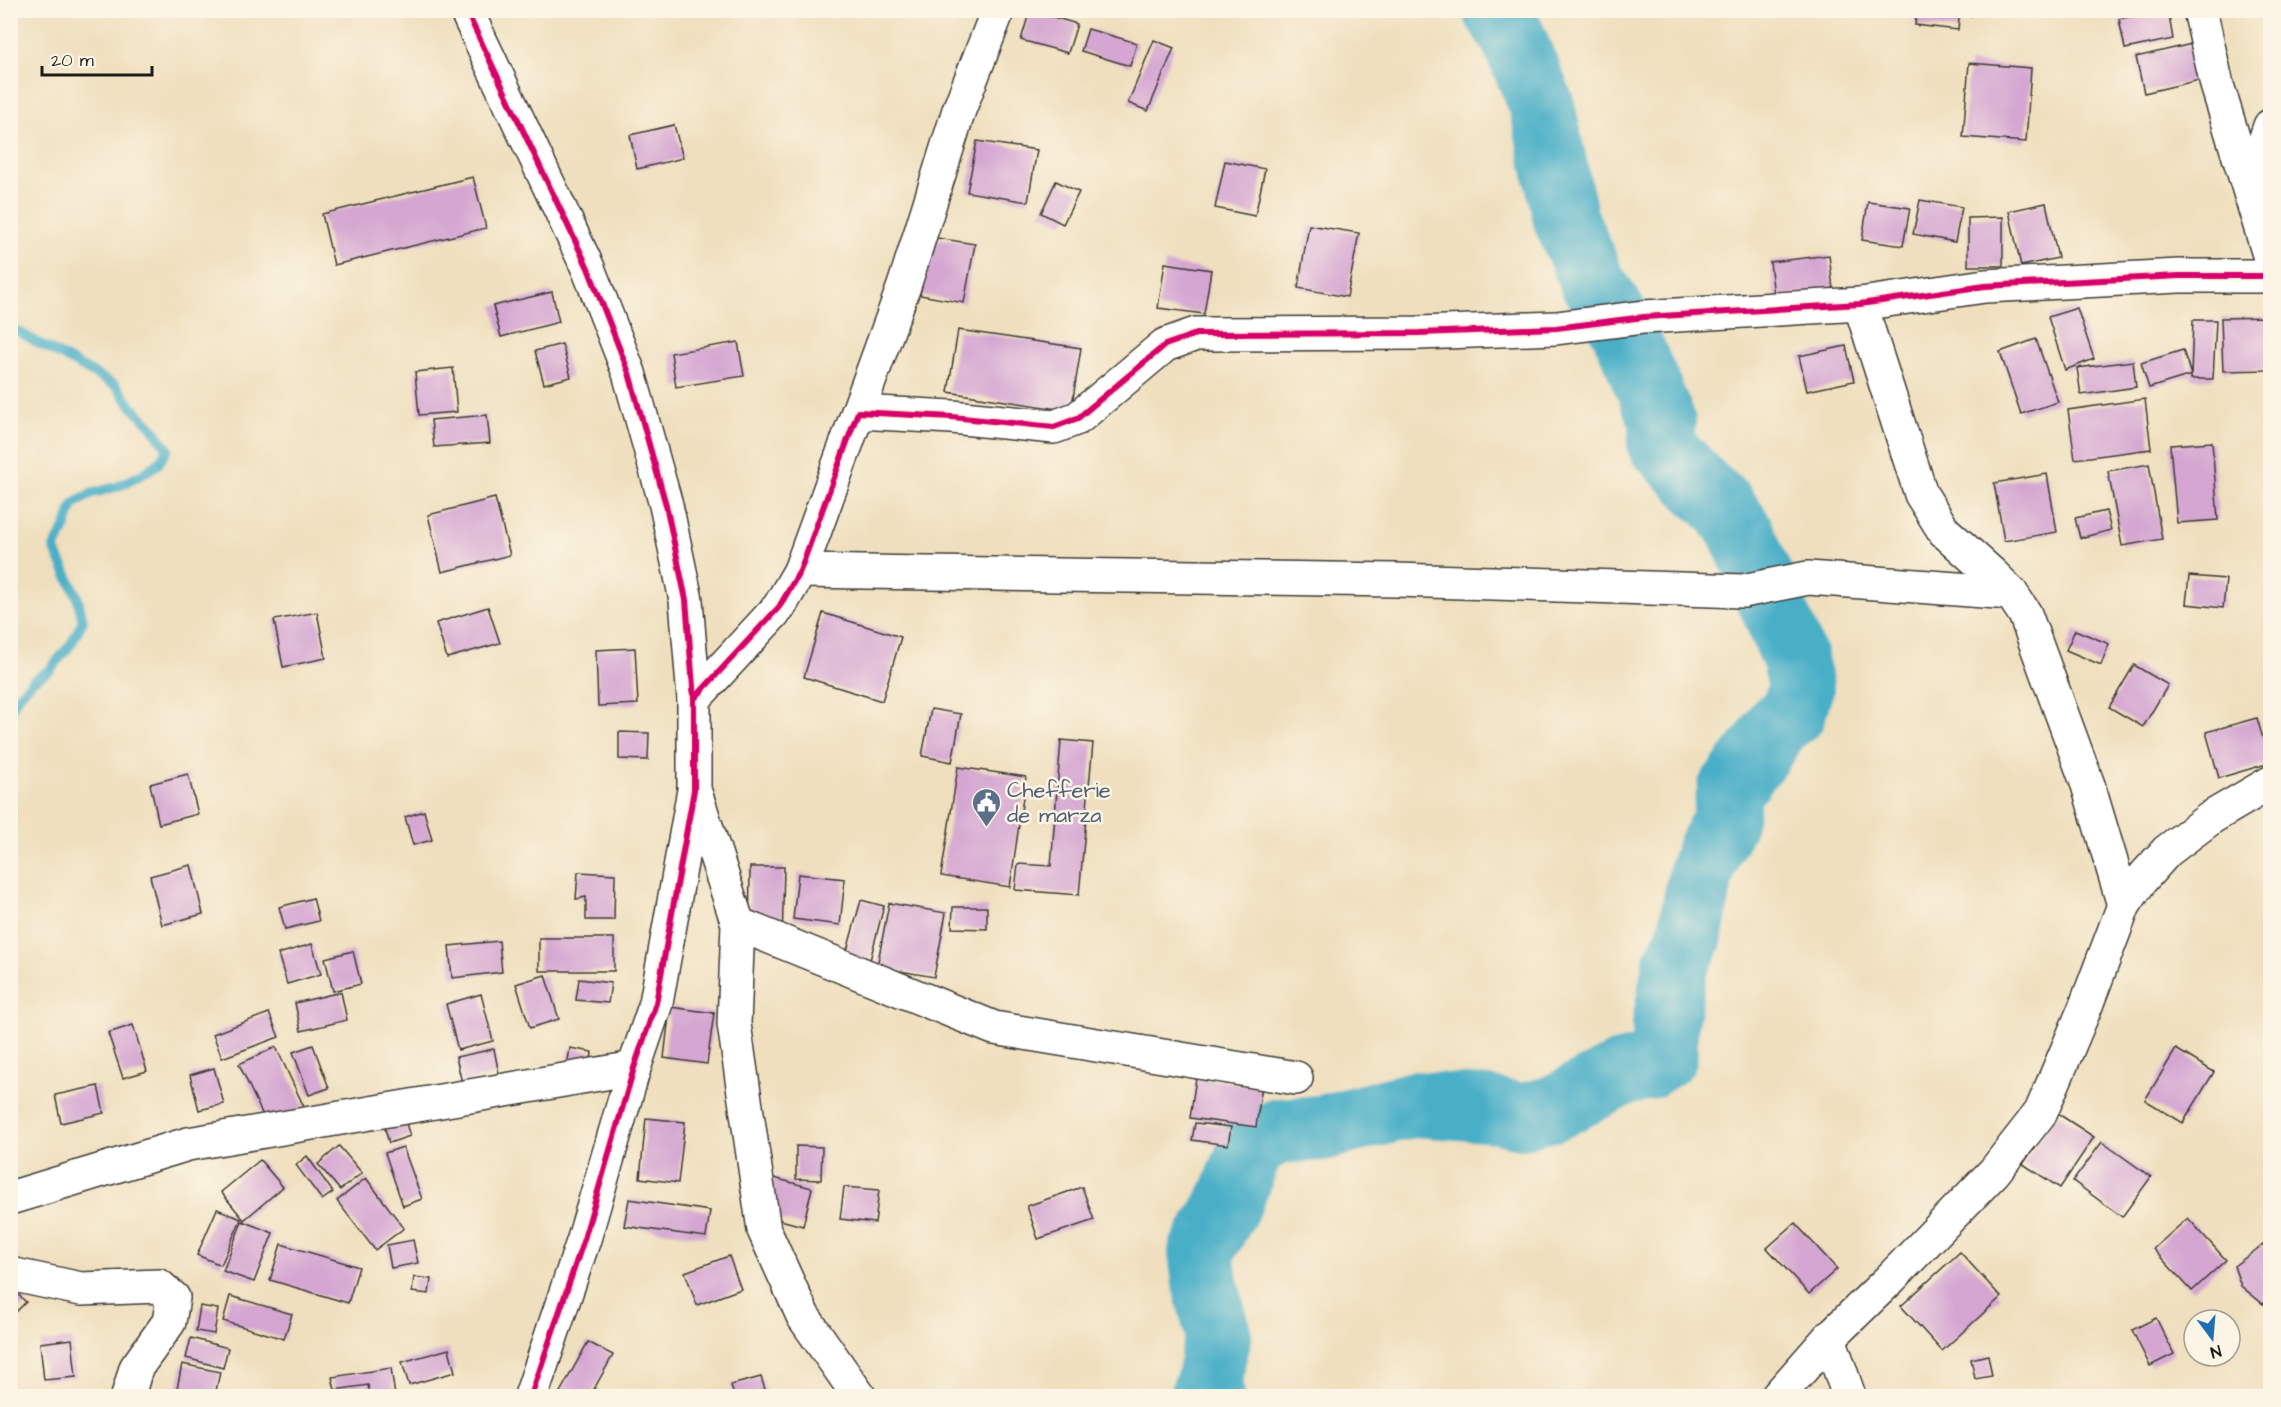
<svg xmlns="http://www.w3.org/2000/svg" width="2281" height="1407" font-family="'Architects Daughter',sans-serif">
	<rect width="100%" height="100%" fill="#fcf5e5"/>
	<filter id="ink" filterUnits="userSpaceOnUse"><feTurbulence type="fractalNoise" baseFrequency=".0167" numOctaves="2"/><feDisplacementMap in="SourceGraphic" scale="12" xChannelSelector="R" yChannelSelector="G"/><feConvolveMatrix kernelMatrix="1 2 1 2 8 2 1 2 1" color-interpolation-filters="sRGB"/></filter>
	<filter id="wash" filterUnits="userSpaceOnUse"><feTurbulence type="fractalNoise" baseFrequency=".008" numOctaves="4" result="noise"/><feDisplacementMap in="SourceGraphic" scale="24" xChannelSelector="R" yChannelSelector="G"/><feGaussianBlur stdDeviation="1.35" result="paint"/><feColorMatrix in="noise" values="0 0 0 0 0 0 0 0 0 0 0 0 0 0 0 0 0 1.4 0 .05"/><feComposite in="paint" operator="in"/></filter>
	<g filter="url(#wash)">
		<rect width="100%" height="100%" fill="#efdfbe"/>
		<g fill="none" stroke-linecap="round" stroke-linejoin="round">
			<g stroke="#48afc7" stroke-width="10">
				<polyline points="10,327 116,386 132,407 152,427 168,449 158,464 141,475 119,486 90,494 73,505 66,526 54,548 77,596 83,621 71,644 50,670 32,681 17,698 10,712"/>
				<polyline points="10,794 10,831"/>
			</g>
			<polyline stroke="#48afc7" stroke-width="66" points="1212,1396 1204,1392 1211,1376 1213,1357 1219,1337 1205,1283 1201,1252 1232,1197 1252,1145 1279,1131 1322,1128 1415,1104 1487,1109 1522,1116 1552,1109 1621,1074 1645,1068 1665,1055 1665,1024 1675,966 1689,939 1701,873 1710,848 1724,822 1730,790 1767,742 1778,724 1793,713 1801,687 1795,659 1741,532 1724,507 1704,490 1660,444 1663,422 1623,328 1592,281 1566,220 1542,106 1512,35 1496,10"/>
		</g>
		<g id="blocks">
			<g fill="#d4a6d1">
				<polygon points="1030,10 1077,24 1068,53 1021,40"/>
				<polygon points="1917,10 1960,10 1958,30 1915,25"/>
				<polygon points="1970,10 1989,10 1989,11 1971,16"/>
				<polygon points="2022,10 2039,10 2039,11 2023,16"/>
				<polygon points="2161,10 2168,10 2173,39 2125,49 2119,19"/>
				<polygon points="2263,10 2270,10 2270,31 2269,32"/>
				<polygon points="1088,29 1137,43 1130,66 1081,51"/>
				<polygon points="1154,40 1174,48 1148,111 1128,103"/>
				<polygon points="2196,43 2204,79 2144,93 2136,57"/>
				<polygon points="1969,63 2031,68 2026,142 1963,137"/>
				<polygon points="674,125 683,158 637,169 630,135"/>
				<polygon points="977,141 1037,150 1028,202 967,192"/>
				<polygon points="1225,161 1265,169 1255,216 1215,208"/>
				<polygon points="473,177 486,228 334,265 322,214"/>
				<polygon points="1056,181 1079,192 1063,224 1041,213"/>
				<polygon points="1920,200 1962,207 1955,242 1913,234"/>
				<polygon points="1868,202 1910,208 1903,246 1862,240"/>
				<polygon points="2046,203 2058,258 2021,266 2009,211"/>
				<polygon points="2003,217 2003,266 1968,266 1968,218"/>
				<polygon points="1309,225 1359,233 1347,297 1298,288"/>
				<polygon points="931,237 975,244 964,303 920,295"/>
				<polygon points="1829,255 1833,289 1774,296 1770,262"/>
				<polygon points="1165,263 1211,270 1204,314 1158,308"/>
				<polygon points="552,292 559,322 501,337 493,306"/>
				<polygon points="2077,308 2094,359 2065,370 2048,317"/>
				<polygon points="2270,317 2270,370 2223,371 2221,318"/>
				<polygon points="2193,320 2216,320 2213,379 2191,379 2191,375 2149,388 2141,363 2183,350 2191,375"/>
				<polygon points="958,330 1081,348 1071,411 948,392"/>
				<polygon points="2036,339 2058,402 2021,414 2000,352"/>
				<polygon points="738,342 744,376 676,387 671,353"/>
				<polygon points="562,344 571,377 544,384 535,351"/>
				<polygon points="1846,346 1854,381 1807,391 1799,356"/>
				<polygon points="2133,361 2136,387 2081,395 2077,368"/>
				<polygon points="453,368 457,412 419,415 415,372"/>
				<polygon points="2145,399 2151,449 2075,459 2068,410"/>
				<polygon points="487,415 490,443 434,447 431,420"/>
				<polygon points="2212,442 2218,520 2177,523 2170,445"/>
				<polygon points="2149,464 2162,539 2122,546 2108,471"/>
				<polygon points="2047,474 2057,532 2004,541 1994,483"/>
				<polygon points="495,498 510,555 442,572 428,515"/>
				<polygon points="2106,511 2111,530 2080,538 2075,518"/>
				<polygon points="2189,576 2226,579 2223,608 2186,604"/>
				<polygon points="488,607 500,643 447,658 436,623"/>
				<polygon points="317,612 326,658 283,667 274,620"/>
				<polygon points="823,613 901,637 882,701 804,677"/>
				<polygon points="2075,630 2109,644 2101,665 2066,650"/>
				<polygon points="635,648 638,704 598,706 596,650"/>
				<polygon points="2134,665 2168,685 2143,727 2109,707"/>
				<polygon points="931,709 961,714 952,762 922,756"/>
				<polygon points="2257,718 2270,763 2219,778 2206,732"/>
				<polygon points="619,732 649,733 648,760 619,759"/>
				<polygon points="1061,740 1093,743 1079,895 1015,890 1018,864 1051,866"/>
				<polygon points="958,767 1026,777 1010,887 941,876"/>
				<polygon points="188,774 198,814 159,824 150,784"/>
				<polygon points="424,811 432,840 413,845 405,817"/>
				<polygon points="191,865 203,914 162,925 150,876"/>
				<polygon points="750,867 784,867 782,946 749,945"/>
				<polygon points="578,872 615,874 614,920 586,920 586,897 576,899"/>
				<polygon points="798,874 845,879 840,925 793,919"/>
				<polygon points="313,898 319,921 285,929 279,907"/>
				<polygon points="861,900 884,906 869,964 845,958"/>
				<polygon points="889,903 946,913 934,977 877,967"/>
				<polygon points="953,907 987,907 987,929 952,928"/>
				<rect x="539" y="938" width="75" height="33"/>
				<polygon points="499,941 502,972 452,978 449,946"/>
				<polygon points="312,944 321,974 287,984 278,954"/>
				<polygon points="353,951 361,984 333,991 325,958"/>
				<polygon points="545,975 559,1019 530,1028 516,984"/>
				<polygon points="579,979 611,983 608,1003 576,1000"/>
				<polygon points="341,992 347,1020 301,1031 295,1003"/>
				<polygon points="481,994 493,1041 458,1050 446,1004"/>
				<polygon points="670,1007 714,1013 707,1064 664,1058"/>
				<polygon points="269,1013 279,1037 222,1058 213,1034"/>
				<polygon points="133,1025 147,1071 123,1078 108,1033"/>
				<polygon points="313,1045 329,1088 309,1095 293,1052"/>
				<polygon points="276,1047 304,1107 267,1124 239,1064"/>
				<polygon points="570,1048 592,1052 588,1081 565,1078"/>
				<polygon points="494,1049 499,1074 462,1083 456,1057"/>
				<polygon points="2176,1049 2214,1072 2183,1123 2145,1100"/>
				<polygon points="214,1068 224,1104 199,1110 190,1075"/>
				<polygon points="1196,1078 1262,1086 1256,1127 1190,1118"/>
				<polygon points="98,1086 104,1113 61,1123 55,1095"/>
				<polygon points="2057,1113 2094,1137 2060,1188 2023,1164"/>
				<polygon points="403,1114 410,1136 389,1143 383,1121"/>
				<polygon points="646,1118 685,1122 678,1183 640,1178"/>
				<polygon points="1195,1123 1231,1127 1228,1145 1192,1140"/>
				<polygon points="2102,1142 2151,1177 2122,1217 2073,1181"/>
				<polygon points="339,1146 362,1173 340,1190 318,1164"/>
				<polygon points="796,1146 822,1147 821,1180 796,1179"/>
				<polygon points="403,1147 422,1199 403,1206 385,1153"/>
				<polygon points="307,1156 333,1192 322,1200 296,1165"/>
				<polygon points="260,1160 283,1187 244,1220 221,1192"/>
				<polygon points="366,1178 404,1228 375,1250 337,1201"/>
				<polygon points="774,1178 812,1188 803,1226 765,1216"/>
				<polygon points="844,1187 879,1190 875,1223 840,1219"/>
				<polygon points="1082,1187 1094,1220 1038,1239 1027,1206"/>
				<polygon points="629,1199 710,1211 706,1237 624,1226"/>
				<polygon points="217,1209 241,1219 221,1265 197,1255"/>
				<polygon points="2188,1218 2226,1260 2192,1291 2153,1249"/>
				<polygon points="242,1221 273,1233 254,1282 223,1271"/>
				<polygon points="1795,1223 1837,1269 1809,1294 1767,1248"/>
				<polygon points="413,1240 418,1263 391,1268 387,1245"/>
				<polygon points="281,1244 359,1267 348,1303 270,1280"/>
				<polygon points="2264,1244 2270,1253 2270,1299 2263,1304 2241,1286 2234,1266"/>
				<polygon points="1960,1252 2001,1297 1942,1351 1901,1306"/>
				<polygon points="729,1256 741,1289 697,1305 685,1272"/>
				<polygon points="414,1277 431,1279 429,1294 412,1292"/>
				<polygon points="10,1287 26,1302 10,1318"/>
				<polygon points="230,1296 292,1314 284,1339 223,1321"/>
				<polygon points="200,1306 218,1309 214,1334 196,1331"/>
				<polygon points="2156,1318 2174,1354 2150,1366 2132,1330"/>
				<polygon points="191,1338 228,1348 223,1368 186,1358"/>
				<polygon points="72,1339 76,1377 44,1380 40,1343"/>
				<polygon points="588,1342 613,1355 590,1396 558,1396"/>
				<polygon points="449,1349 455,1372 409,1385 402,1362"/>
				<polygon points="1988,1355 1992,1376 1975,1379 1971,1359"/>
				<polygon points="182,1364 220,1372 215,1396 177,1389"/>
				<polygon points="391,1368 395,1396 370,1396 368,1385 335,1390 332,1377"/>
				<polygon points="761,1377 767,1396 734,1396 731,1385"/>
			</g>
		</g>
	</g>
	<g filter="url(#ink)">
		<use href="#blocks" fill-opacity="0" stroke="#3c3934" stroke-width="1.5"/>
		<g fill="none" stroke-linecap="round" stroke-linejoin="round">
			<defs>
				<g id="minor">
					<polyline points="466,10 588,268 629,373 666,505 686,600 694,699 694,790 656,1003 634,1068 584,1239 531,1396"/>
					<polyline points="2200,10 2217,85 2270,258"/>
					<polyline points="2249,188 2270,126"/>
					<polyline points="1860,304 1921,494 1944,531 1993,575 2011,593 2025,614 2088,785 2124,905"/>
					<polyline points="858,412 904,286 959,110 998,10"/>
					<polyline points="800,571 1396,580 1743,591 1808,578 2011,593"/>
					<polyline points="694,699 779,607 800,571 858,412 952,417 1054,427 1078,418 1165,345 1196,334 1419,333 1556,328 1644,317 1860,304 1985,286 2179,276 2270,276"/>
					<polyline points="696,795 738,924 734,1024 764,1230 803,1316 859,1396"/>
					<polyline points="738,924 994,1028 1296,1078"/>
					<polyline points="10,1198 188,1144 634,1068"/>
					<polyline points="10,1274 81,1289 159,1286 173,1298 169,1322 136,1368 128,1396"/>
					<polyline points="1829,1338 1849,1396"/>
					<polyline points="1778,1396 1829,1338 1890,1279 1994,1172 2041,1112 2085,1008 2124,905 2141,880 2167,851 2212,817 2270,783"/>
				</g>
			</defs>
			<use href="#minor" stroke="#3c3934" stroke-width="36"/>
			<use href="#minor" stroke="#fff" stroke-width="33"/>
			<defs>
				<g id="cycleway">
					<polyline points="466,10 588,268 629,373 666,505 686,600 694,699 694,790 656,1003 634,1068 584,1239 531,1396"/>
					<polyline points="694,699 779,607 800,571 858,412 952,417 1054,427 1078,418 1165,345 1196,334 1419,333 1556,328 1644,317 1860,304 1985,286 2179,276 2270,276"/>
				</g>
			</defs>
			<use href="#cycleway" stroke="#fcf5e5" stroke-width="10"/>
			<use href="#cycleway" stroke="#d6006c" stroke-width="6"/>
		</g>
	</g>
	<defs>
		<symbol id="civic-pin" viewBox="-11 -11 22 30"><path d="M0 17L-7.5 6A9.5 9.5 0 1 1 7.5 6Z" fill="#5c6f8a" stroke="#fcf5e5"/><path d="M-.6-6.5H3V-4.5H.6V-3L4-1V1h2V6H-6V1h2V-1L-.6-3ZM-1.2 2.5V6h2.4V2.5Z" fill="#fff"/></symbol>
	</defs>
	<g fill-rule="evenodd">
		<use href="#civic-pin" x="970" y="786" width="33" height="45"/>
	</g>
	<g text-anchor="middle" stroke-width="5" stroke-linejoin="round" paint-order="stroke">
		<g font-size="22" fill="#4e5e75" stroke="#fcf5e5" text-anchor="start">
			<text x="1007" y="797">Chefferie<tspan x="1007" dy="25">de marza</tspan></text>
		</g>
	</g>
	<rect width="2281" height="1407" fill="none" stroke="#fcf5e5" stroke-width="36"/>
	<g transform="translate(2212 1338) rotate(164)"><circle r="28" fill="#fcf5e5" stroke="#a29e95" stroke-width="1.5"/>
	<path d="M0-4.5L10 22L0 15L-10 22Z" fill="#1f6fb2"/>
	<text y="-9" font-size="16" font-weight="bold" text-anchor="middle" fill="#1c1c1c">N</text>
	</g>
	<path d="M42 66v9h110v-9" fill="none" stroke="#1c1c1c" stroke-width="3"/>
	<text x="51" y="66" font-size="18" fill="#1c1c1c" stroke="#fcf5e5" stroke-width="4.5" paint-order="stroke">20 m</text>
</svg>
